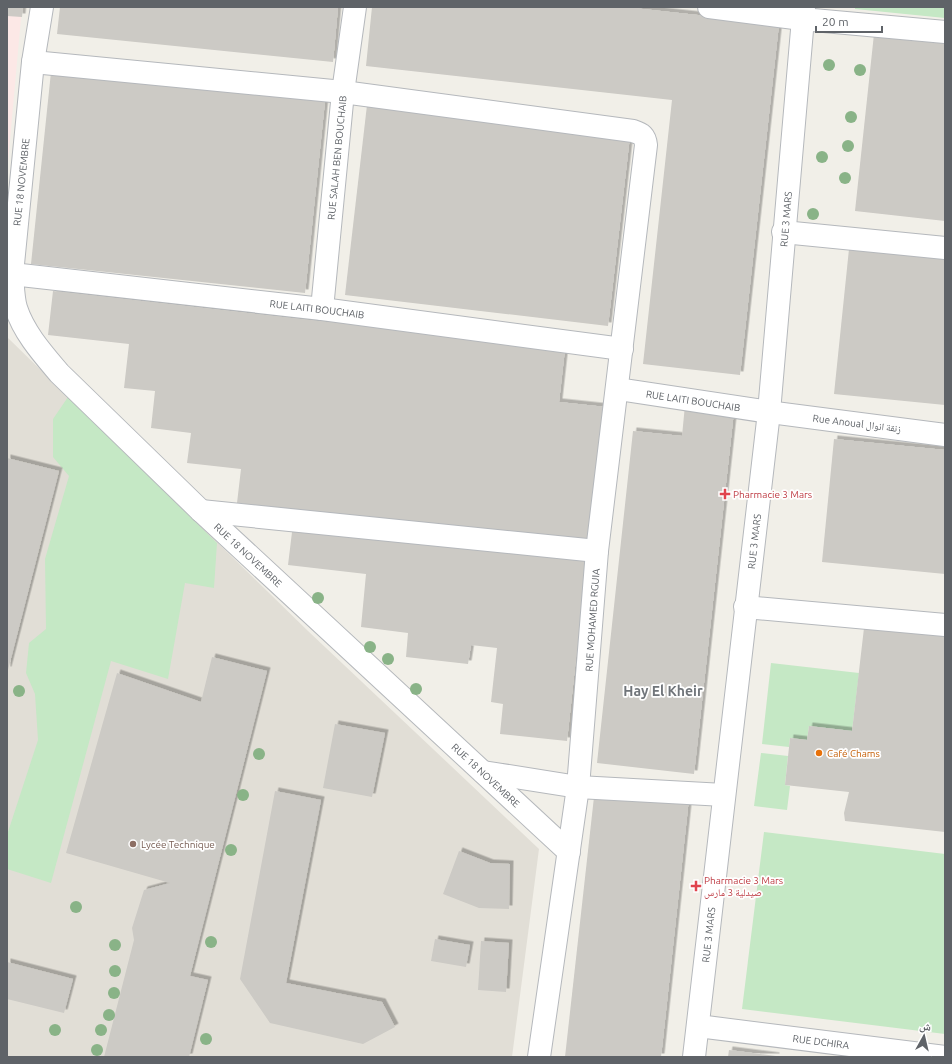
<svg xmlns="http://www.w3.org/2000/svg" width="952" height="1064" font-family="Ubuntu,'Noto Naskh Arabic',sans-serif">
	<defs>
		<filter id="shadow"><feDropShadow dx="3.5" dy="-3.5" stdDeviation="0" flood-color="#0004"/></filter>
	</defs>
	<rect width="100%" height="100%" fill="#f1efe8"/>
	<polygon fill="#e1ded6" points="7,337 308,631 539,849 512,1057 7,1057"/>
	<polygon fill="#fce8e6" points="7,7 22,7 7,173"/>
	<g fill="#c5e8c5">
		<polygon points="855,7 945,7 945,18 855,9"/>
		<polygon points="68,397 217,543 214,588 185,583 168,679 111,661 51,883 7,869 7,835 38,740 35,694 26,673 29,643 46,629 45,559 69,476 53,457 53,419"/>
		<polygon points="771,663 859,673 852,731 809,726 807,740 790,738 789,747 762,744"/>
		<polygon points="761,753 788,756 785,785 790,786 787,810 754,806"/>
		<polygon points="764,832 945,854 945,1034 742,1009"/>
	</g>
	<g fill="#cccac5" filter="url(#shadow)">
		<polygon points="7,7 23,7 22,17 7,16"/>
		<polygon points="60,7 338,7 333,62 57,34"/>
		<polygon points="372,7 624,7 779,24 740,375 643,364 672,100 366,66"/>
		<polygon points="874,34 945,42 945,221 855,211"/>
		<polygon points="51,72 325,101 305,293 31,264"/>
		<polygon points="367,105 630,136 608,326 345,295"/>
		<polygon points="849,249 945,259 945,405 834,394"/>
		<polygon points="53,291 565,349 559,402 606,407 591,543 237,503 241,469 187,463 191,433 151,428 155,391 124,388 129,344 48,335"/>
		<polygon points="685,405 734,411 694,774 597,763 633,431 682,436"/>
		<polygon points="834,439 945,450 945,574 822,562"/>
		<polygon points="7,458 59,471 8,670 7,670"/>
		<polygon points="293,524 587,556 567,741 500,734 503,704 491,702 497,648 471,645 468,664 406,657 408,633 361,627 366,574 288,565"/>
		<polygon points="864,628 945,637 945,832 845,821 844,813 849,792 785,785 790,738 807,740 809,726 852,731"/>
		<polygon points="212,657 267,671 190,976 208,980 189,1057 104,1057 134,940 132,928 144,890 170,883 66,853 117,673 201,702"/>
		<polygon points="335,724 385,733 372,797 323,788"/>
		<polygon points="595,788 689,798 661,1057 565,1057"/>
		<polygon points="275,791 321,800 286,983 382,1002 395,1027 363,1044 270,1023 240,979"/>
		<polygon points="459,851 490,863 510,864 509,909 479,908 443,894"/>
		<polygon points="435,939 470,945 466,967 431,961"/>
		<polygon points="481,941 509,943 506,992 478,990"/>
		<polygon points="7,962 73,979 64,1013 7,999"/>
		<polygon points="729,1050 776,1056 776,1057 728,1057"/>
	</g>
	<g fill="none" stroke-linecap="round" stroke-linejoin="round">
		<defs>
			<g id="minor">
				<path id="s1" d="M42,7L33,62L12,274C13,285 13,298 16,308C24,333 43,354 59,373L201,511L569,852"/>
				<polyline points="709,7 802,19 945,32"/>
				<path d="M33,62L343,92L633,131C642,134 645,136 646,145L597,551L578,787L539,1057"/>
				<polyline points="783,232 945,248"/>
				<path id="s2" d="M12,274L322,309L622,349"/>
				<path id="s3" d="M322,309L343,92L355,7"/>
				<path id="s4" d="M618,389L769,412L945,435"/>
				<polyline points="201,511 597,551"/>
				<polyline points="745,607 945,625"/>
				<polyline points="483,772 578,787 724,795"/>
				<path id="s5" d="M698,1026L945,1057"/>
				<path id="s6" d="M694,1057L769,412L804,7"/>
			</g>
		</defs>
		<use href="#minor" stroke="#b5b8bc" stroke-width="24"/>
		<use href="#minor" stroke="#fff" stroke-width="22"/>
	</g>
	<g fill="#89b387">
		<circle cx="829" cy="65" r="6"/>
		<circle cx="860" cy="70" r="6"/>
		<circle cx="851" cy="117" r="6"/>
		<circle cx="848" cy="146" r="6"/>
		<circle cx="822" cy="157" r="6"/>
		<circle cx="845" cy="178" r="6"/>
		<circle cx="813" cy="214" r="6"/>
		<circle cx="318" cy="598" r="6"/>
		<circle cx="370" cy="647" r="6"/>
		<circle cx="388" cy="659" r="6"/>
		<circle cx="416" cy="689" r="6"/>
		<circle cx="19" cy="691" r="6"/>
		<circle cx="259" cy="754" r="6"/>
		<circle cx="243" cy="795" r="6"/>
		<circle cx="231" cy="850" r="6"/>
		<circle cx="76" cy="907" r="6"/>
		<circle cx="211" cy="942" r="6"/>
		<circle cx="115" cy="945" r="6"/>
		<circle cx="115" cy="971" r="6"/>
		<circle cx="114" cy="993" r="6"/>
		<circle cx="109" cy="1015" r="6"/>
		<circle cx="55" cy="1030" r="6"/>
		<circle cx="101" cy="1030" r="6"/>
		<circle cx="206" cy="1039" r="6"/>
		<circle cx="97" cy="1050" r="6"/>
	</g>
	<g fill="#e0444e" stroke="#fff" stroke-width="1.5">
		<path d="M723 488h4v4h4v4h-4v4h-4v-4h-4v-4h4z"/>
		<path d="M694 880h4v4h4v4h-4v4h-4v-4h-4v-4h4z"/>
	</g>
	<circle fill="#e8710a" stroke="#fff" stroke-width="1.5" cx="819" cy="753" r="4"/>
	<circle fill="#8d6e63" stroke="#fff" stroke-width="1.5" cx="133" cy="844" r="4"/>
	<g text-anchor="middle" stroke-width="3.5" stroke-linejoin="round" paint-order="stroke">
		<g font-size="10" fill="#5f6368" stroke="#fff">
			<text dy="4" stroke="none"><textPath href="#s3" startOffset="152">RUE SALAH BEN BOUCHAIB</textPath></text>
			<text transform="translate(21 182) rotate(-84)" y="4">RUE 18 NOVEMBRE</text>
			<text dy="4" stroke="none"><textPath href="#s6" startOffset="843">RUE 3 MARS</textPath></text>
			<text dy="4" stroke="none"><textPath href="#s2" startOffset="307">RUE LAITI BOUCHAIB</textPath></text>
			<text dy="4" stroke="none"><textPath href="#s4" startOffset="76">RUE LAITI BOUCHAIB</textPath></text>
			<text transform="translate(857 423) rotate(7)" y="4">Rue Anoual زنقة انوال</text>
			<text dy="4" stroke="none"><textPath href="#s6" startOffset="519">RUE 3 MARS</textPath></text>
			<text dy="4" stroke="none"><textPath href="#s1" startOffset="644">RUE 18 NOVEMBRE</textPath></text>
			<text transform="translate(592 620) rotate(-86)" y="4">RUE MOHAMED RGUIA</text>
			<text dy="4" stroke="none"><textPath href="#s1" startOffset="968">RUE 18 NOVEMBRE</textPath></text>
			<text dy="4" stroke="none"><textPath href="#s6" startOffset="123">RUE 3 MARS</textPath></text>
			<text dy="4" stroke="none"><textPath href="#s5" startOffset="124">RUE DCHIRA</textPath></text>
		</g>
		<g font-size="10" fill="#be3a42" stroke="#fff" text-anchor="start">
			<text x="733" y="498">Pharmacie 3 Mars</text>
			<text x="704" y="884">Pharmacie 3 Mars<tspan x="704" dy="12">صيدلية 3 مارس</tspan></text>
		</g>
		<g font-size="10" fill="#c56008" stroke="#fff" text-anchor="start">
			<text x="827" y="757">Café Chams</text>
		</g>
		<g font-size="10" fill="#785e54" stroke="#fff" text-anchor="start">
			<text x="141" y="848">Lycée Technique</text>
		</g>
		<g font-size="14" font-weight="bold" fill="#70757a" stroke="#fff">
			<text x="663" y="696">Hay El Kheir</text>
		</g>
	</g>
	<rect width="952" height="1064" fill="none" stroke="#5f6368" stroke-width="16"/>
	<g transform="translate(924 1036) rotate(8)" stroke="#ffffff" stroke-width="3" paint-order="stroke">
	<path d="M0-3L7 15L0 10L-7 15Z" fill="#5f6368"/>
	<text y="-6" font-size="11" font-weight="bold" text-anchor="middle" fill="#5f6368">ش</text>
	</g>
	<path d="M816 26v6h66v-6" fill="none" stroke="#5f6368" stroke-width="2"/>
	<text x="822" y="26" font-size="12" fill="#5f6368" stroke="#ffffff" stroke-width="3" paint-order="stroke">20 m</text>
</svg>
